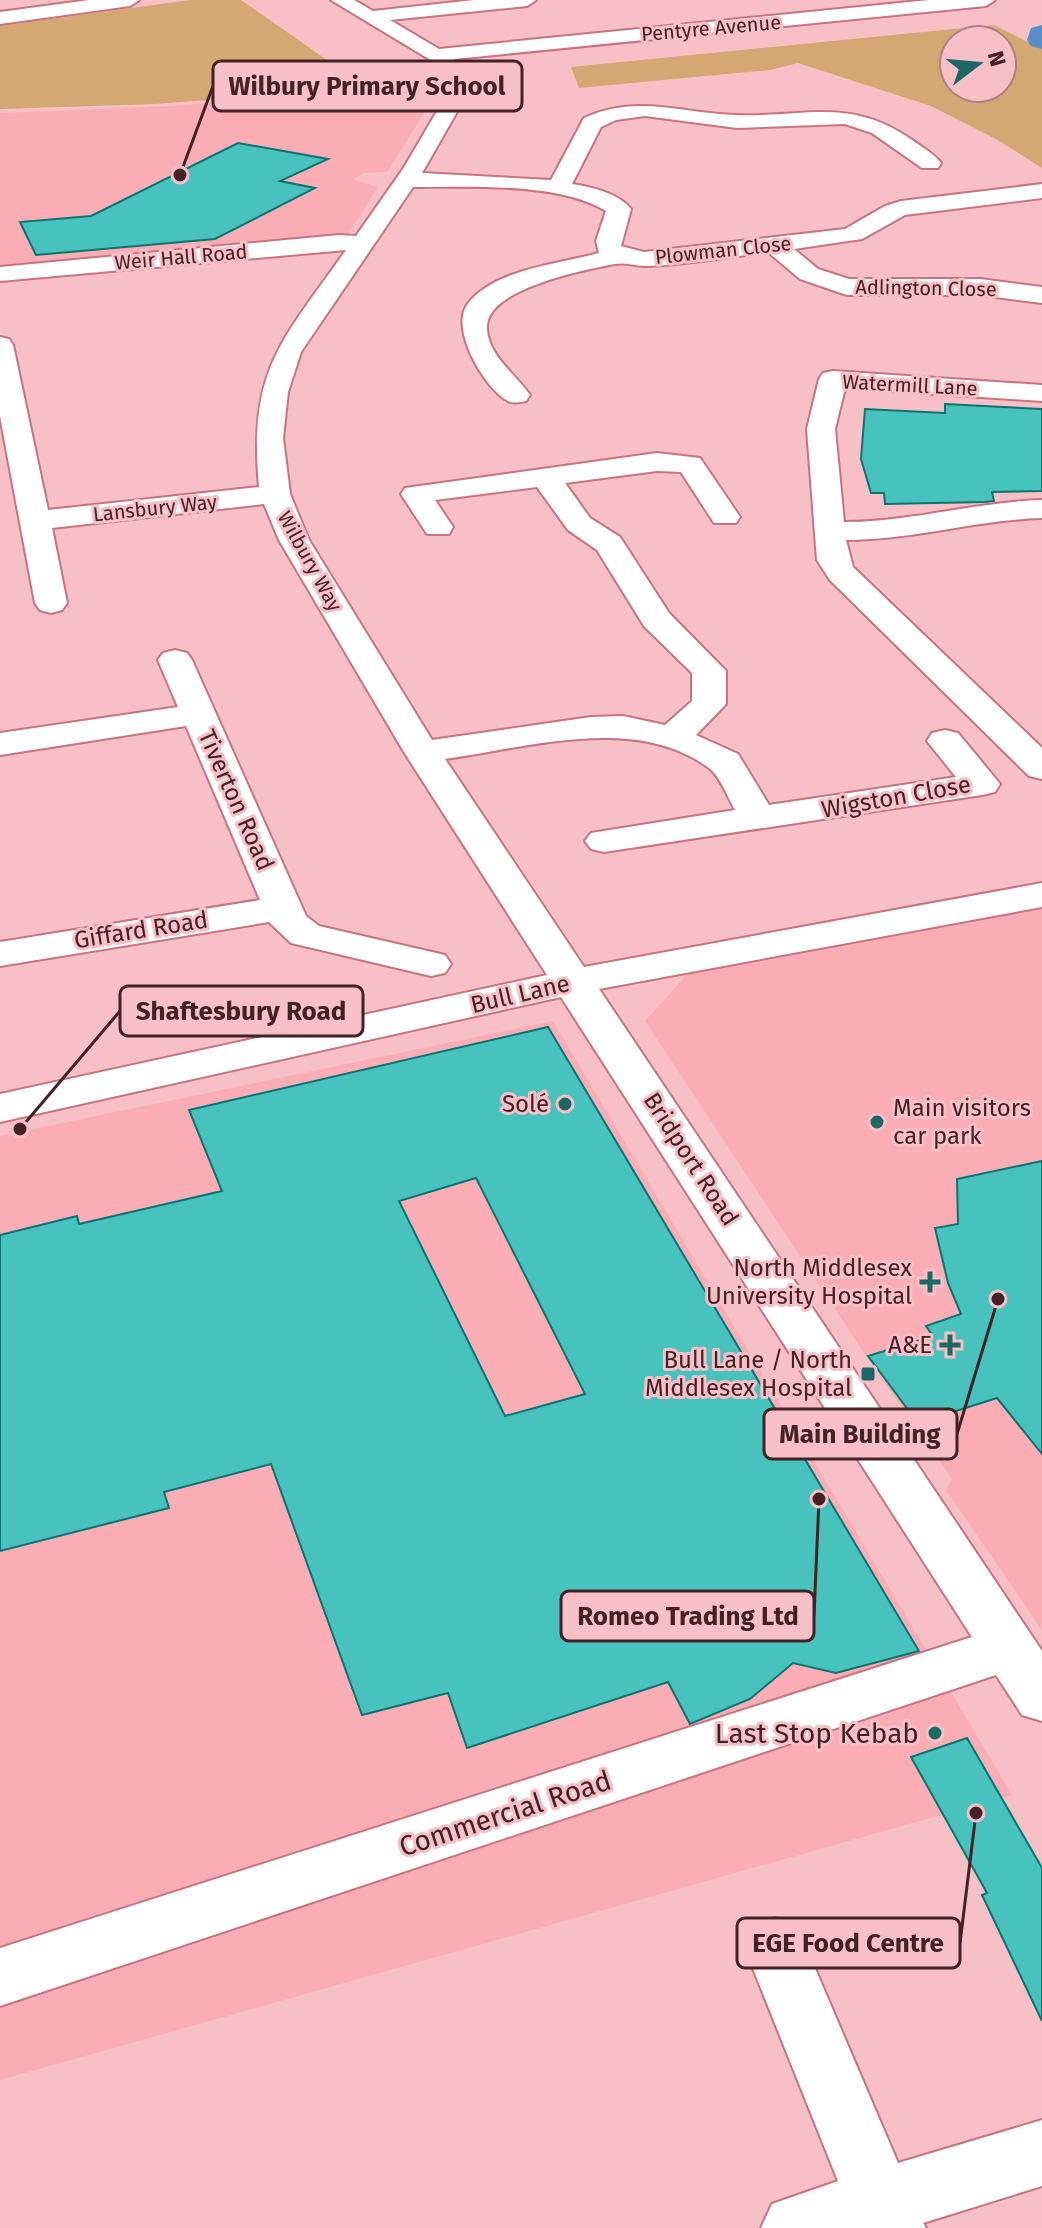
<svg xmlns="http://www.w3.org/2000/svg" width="1042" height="2228" font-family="'Fira Sans',sans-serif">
	<rect width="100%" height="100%" fill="#f7c0c6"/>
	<g fill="#fbadb6">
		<polygon points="436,85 435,96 387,172 364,173 353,179 378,187 348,234 0,267 0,113 172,106"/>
		<polygon points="1042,906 1042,1630 946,1490 952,1479 868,1359 645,1021 690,971"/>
		<polygon points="553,1021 1012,1795 0,2080 0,1136"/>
	</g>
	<g fill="#d3a873" fill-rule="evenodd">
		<polygon points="190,0 241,0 367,88 155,104 0,109 0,26"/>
		<path d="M994,25L1042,49V168L996,139L931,106L798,63L770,70L579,88L571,67ZM954,40H1002V88H954Z"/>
	</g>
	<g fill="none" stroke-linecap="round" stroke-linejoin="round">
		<polygon fill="#578ec9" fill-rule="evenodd" points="1042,25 1042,49 1031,46 1027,40 1031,28"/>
	</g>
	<g fill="#47c2bd" stroke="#0a7471" stroke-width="2" fill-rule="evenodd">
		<polygon points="238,143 328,159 280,181 315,188 215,239 36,255 20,222 91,216"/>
		<polygon points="945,404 1042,409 1042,491 992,492 994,501 985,502 885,504 884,493 871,493 861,459 865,409 945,413"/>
		<path d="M548,1027L919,1651L836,1673L793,1663L750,1699L690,1724L668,1682L467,1748L448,1693L362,1715L271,1464L164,1492L169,1508L0,1551V1235L77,1216L79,1224L222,1191L189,1110ZM476,1178L585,1394L505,1416L399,1201Z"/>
		<polygon points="1042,1161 1042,1454 997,1398 918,1423 868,1356 933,1336 926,1326 961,1314 948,1283 935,1228 958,1224 957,1179"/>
		<polygon points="967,1738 1042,1868 1042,2021 982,1895 987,1893 911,1757"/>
	</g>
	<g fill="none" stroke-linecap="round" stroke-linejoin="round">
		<defs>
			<g id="minor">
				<path d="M331,0H354L373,11L474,0H536L527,6L390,20L439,49L929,0H995L986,6L454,59L467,77L466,96L422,173L551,180L584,118C636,94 681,113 735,115C804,118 849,96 912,140C922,147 934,154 941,163L938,168H922L872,133L845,124L737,128L645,116L616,120L601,127L572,184C592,187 618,193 631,209L621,246L644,252L845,229L885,206L901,201L1042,184V198L905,215L862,239L794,249L818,269L849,279H980L1042,287V303L980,295H847L800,279L768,252C728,257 686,265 646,266C636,266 625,262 615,264C584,270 484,289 487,329C488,355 516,375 530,395L526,401C520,402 513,404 508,401C485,389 450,330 467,305C493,269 559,264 599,253L596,241L606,211C559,182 469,187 413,187L301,352L288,392L283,438L290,494L309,540L432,740L591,717L623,716L665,725L692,701V673L644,626L597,550L568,530L537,487L435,500L453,527L449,534H427L401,494L405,488L657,453L700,458L740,517L736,523H714L681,472L657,471L565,483L590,518L620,537L669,613L726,671V704L696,735L738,754L769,805L956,777L927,741L932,733L945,730L958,733L1000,784L995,792L982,795L604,852L591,849L585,841L591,833L735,810C728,798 720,776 709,768C635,713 527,748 445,759L584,967L1042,883V907L599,989L1042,1651V1721L1022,1715L996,1675L0,2006V1948L972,1637L561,997L0,1122V1094L547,975L404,752L279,540L264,504L52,528L67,603L62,610L51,613L40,610L35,603L0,416V337L9,339L13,345L48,510L259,487C248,369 282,341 346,250L0,281V267L339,235L356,236L403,169L446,96C449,78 443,70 429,59Z"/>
				<path d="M833,371L1042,385V401L845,388L835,429L844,522C911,522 975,502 1042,500V518C976,520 912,540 846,540L853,567L1042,748V779L1029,776L830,580L817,560L807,429L819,379L823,373Z"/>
				<polygon points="175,650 187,653 192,660 306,916 319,926 445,955 451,964 445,973 431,976 291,943 269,922 0,966 0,942 260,900 186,726 0,755 0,733 178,707 158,660 163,653"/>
				<polygon points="775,1918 797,1926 898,2163 1042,2120 1042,2186 923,2223 926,2228 761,2228 772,2204 838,2181 744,1946 753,1926"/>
			</g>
			<polygon id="highway" points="89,0 139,0 130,6 0,24 0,12"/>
		</defs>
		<use href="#minor" stroke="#c87480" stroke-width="4"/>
		<use href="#highway" stroke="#c87480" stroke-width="4"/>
		<use href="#minor" fill="#fff" fill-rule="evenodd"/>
		<use href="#highway" fill="#fff" fill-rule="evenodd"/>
	</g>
	<g fill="#1c6866" stroke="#f7c0c6" stroke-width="3">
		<circle cx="565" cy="1104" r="8"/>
		<circle cx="877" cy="1122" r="8"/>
		<path d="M926 1270h8v8h8v8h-8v8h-8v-8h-8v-8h8z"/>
		<path d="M946 1333h8v8h8v8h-8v8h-8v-8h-8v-8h8z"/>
		<rect x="860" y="1366" width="16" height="16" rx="4"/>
		<circle cx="935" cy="1733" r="8"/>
	</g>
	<g text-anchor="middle" stroke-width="6" stroke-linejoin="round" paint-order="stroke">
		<g font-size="20" fill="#432126" stroke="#f7c0c6">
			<text transform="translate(711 28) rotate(-5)" y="7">Pentyre Avenue</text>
			<text transform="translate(723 250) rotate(-6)" y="7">Plowman Close</text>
			<text transform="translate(181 257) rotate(-5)" y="7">Weir Hall Road</text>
			<text transform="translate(926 288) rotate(1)" y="7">Adlington Close</text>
			<text transform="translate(910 385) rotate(3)" y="7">Watermill Lane</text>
			<text transform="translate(155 508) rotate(-6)" y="7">Lansbury Way</text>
			<text transform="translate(310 561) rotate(61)" y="7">Wilbury Way</text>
		</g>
		<g font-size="24" fill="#432126" stroke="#f7c0c6">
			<text transform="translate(896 797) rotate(-10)" y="8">Wigston Close</text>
			<text transform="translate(236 800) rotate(66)" y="8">Tiverton Road</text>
			<text transform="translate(141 930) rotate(-9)" y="8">Giffard Road</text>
			<text transform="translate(520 994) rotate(-13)" y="8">Bull Lane</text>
			<text transform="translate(691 1159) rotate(57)" y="8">Bridport Road</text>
		</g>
		<g font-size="24" fill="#432126" stroke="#f7c0c6" text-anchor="end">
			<text x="549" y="1112">Solé</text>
			<text x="893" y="1116" text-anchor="start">Main visitors<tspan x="893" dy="28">car park</tspan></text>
			<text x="912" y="1276">North Middlesex<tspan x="912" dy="28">University Hospital</tspan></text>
			<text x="932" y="1353">A&amp;E</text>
			<text x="852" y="1368">Bull Lane / North<tspan x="852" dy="28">Middlesex Hospital</tspan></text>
		</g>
		<g font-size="28" fill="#432126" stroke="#f7c0c6" text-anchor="end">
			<text x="919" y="1743">Last Stop Kebab</text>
		</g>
		<g font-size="28" fill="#432126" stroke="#f7c0c6">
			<text transform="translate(505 1813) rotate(-18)" y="10">Commercial Road</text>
		</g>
	</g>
	<path fill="none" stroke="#432126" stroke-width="3" d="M180 175L213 86M20 1129L120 1011M998 1299L957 1434M819 1499L814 1616M976 1813L960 1943"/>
	<g fill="#432126" stroke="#f7c0c6" stroke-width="3">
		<circle cx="180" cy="175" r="8"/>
		<circle cx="20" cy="1129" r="8"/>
		<circle cx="998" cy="1299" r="8"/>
		<circle cx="819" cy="1499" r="8"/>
		<circle cx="976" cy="1813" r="8"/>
	</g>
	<g fill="#f7c0c6" stroke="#432126" stroke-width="3">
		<rect x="213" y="61" width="309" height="50" rx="8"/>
		<rect x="120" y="986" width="243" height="50" rx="8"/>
		<rect x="764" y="1409" width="193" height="50" rx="8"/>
		<rect x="561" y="1591" width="253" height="50" rx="8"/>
		<rect x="737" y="1918" width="223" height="50" rx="8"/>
	</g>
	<g font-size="26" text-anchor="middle" font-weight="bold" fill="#432126">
		<text x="367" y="95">Wilbury Primary School</text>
		<text x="241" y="1020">Shaftesbury Road</text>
		<text x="860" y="1443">Main Building</text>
		<text x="688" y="1625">Romeo Trading Ltd</text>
		<text x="848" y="1952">EGE Food Centre</text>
	</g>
	<g transform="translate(978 64) rotate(74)"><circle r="38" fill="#f7c0c6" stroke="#af8086" stroke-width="2"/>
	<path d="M0-6L14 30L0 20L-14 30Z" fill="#1c6866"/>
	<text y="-12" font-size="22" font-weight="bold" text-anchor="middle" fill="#432126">N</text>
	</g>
</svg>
